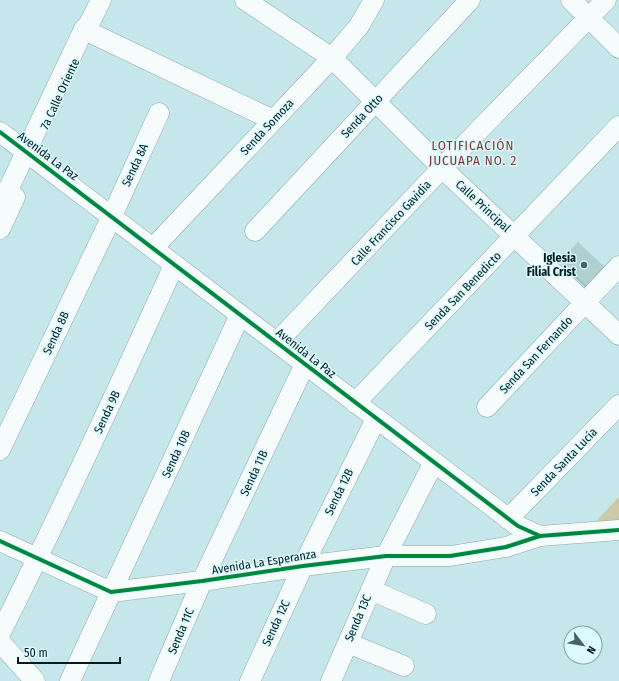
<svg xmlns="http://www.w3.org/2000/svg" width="619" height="681" font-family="'Fira Sans Condensed',sans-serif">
	<defs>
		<filter id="shadow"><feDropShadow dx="2.5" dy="4.5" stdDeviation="0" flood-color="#0004"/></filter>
	</defs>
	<rect width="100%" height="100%" fill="#c5e6eb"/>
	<polygon fill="#cccaa6" points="619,497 619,530 585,533"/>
	<polygon fill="#add1d1" filter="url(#shadow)" points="578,242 608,270 590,289 560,261"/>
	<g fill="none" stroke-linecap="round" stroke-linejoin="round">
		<defs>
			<g id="minor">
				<polyline points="245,0 332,58 442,168 619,335"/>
				<polyline points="571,0 619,48"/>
				<polyline points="89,32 273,120"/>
				<polyline points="0,132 518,526 540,536 619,530"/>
				<polyline points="0,207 84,29 89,24 101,0"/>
				<polyline points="0,229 15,197"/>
				<polyline points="255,231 470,0"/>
				<polyline points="153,248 332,58 359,26 374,0"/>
				<polyline points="277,342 442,168 606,0"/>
				<polyline points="355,403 619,126"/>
				<polyline points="487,407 619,266"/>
				<polyline points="0,450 112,216 159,113"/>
				<polyline points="508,519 619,405"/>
				<polyline points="0,541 111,592 202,581 303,566 386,556 450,556 506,547 540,536"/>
				<polyline points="371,590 426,614"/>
				<path d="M0,634C61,512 118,389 174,265"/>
				<polyline points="0,642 35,681"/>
				<polyline points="348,643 404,666"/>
				<polyline points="70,681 240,315"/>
				<polyline points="159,681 202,581 305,364"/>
				<polyline points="250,681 303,566 376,419"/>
				<polyline points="331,681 386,556 434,462"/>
			</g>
		</defs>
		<use href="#minor" stroke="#8caaae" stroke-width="21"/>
		<use href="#minor" stroke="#f6fbfc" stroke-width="20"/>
		<defs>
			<g id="cycleway">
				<polyline points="0,132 518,526 540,536 619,530"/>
				<polyline points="0,541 111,592 202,581 303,566 386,556 450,556 506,547 540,536"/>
			</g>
		</defs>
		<use href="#cycleway" stroke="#dcf9fd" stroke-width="6"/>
		<use href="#cycleway" stroke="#00873e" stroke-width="4"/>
	</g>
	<circle fill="#456368" stroke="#dcf9fd" stroke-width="1.5" cx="584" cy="265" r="4"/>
	<g text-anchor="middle" stroke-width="3" stroke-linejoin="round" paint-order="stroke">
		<g font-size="12" fill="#001d21" stroke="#dcf9fd">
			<text transform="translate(60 94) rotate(-65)" y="4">7a Calle Oriente</text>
			<text transform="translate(362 116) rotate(-47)" y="4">Senda Otto</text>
			<text transform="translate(267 127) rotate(-47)" y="4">Senda Somoza</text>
			<text transform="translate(48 156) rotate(37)" y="4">Avenida La Paz</text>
			<text transform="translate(135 165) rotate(-65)" y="4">Senda 8A</text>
			<text transform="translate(483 206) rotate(43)" y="4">Calle Principal</text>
			<text transform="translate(391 223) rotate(-47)" y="4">Calle Francisco Gavidia</text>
			<text transform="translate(463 291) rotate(-46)" y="4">Senda San Benedicto</text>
			<text transform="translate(56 333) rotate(-65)" y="4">Senda 8B</text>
			<text transform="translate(306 353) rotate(38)" y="4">Avenida La Paz</text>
			<text transform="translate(536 355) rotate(-47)" y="4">Senda San Fernando</text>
			<text transform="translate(107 412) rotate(-65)" y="4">Senda 9B</text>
			<text transform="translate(176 454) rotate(-65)" y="4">Senda 10B</text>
			<text transform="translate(564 462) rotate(-46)" y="4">Senda Santa Lucía</text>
			<text transform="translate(254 473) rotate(-65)" y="4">Senda 11B</text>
			<text transform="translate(339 492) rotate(-64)" y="4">Senda 12B</text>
			<text transform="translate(264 562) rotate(-9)" y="4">Avenida La Esperanza</text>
			<text transform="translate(358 618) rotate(-67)" y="4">Senda 13C</text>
			<text transform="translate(276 623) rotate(-65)" y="4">Senda 12C</text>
			<text transform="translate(181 631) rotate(-67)" y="4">Senda 11C</text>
		</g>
		<g font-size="12" font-weight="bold" fill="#001d21" stroke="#dcf9fd" text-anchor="end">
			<text x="576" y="262">Iglesia<tspan x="576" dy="14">Filial Crist</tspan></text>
		</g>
		<g font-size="13" letter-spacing="1" fill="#7d362f" stroke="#dcf9fd">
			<text x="473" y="150">LOTIFICACIÓN<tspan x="473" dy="15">JUCUAPA NO. 2</tspan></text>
		</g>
	</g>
	<g transform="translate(583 645) rotate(121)"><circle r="19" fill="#dcf9fd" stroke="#84a1a5"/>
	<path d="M0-3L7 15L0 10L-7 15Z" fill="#456368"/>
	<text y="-6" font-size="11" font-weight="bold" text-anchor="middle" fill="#001d21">N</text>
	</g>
	<path d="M18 657v6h102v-6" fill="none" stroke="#001d21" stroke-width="2"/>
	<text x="24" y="657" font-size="12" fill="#001d21" stroke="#dcf9fd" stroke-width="3" paint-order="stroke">50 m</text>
</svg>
